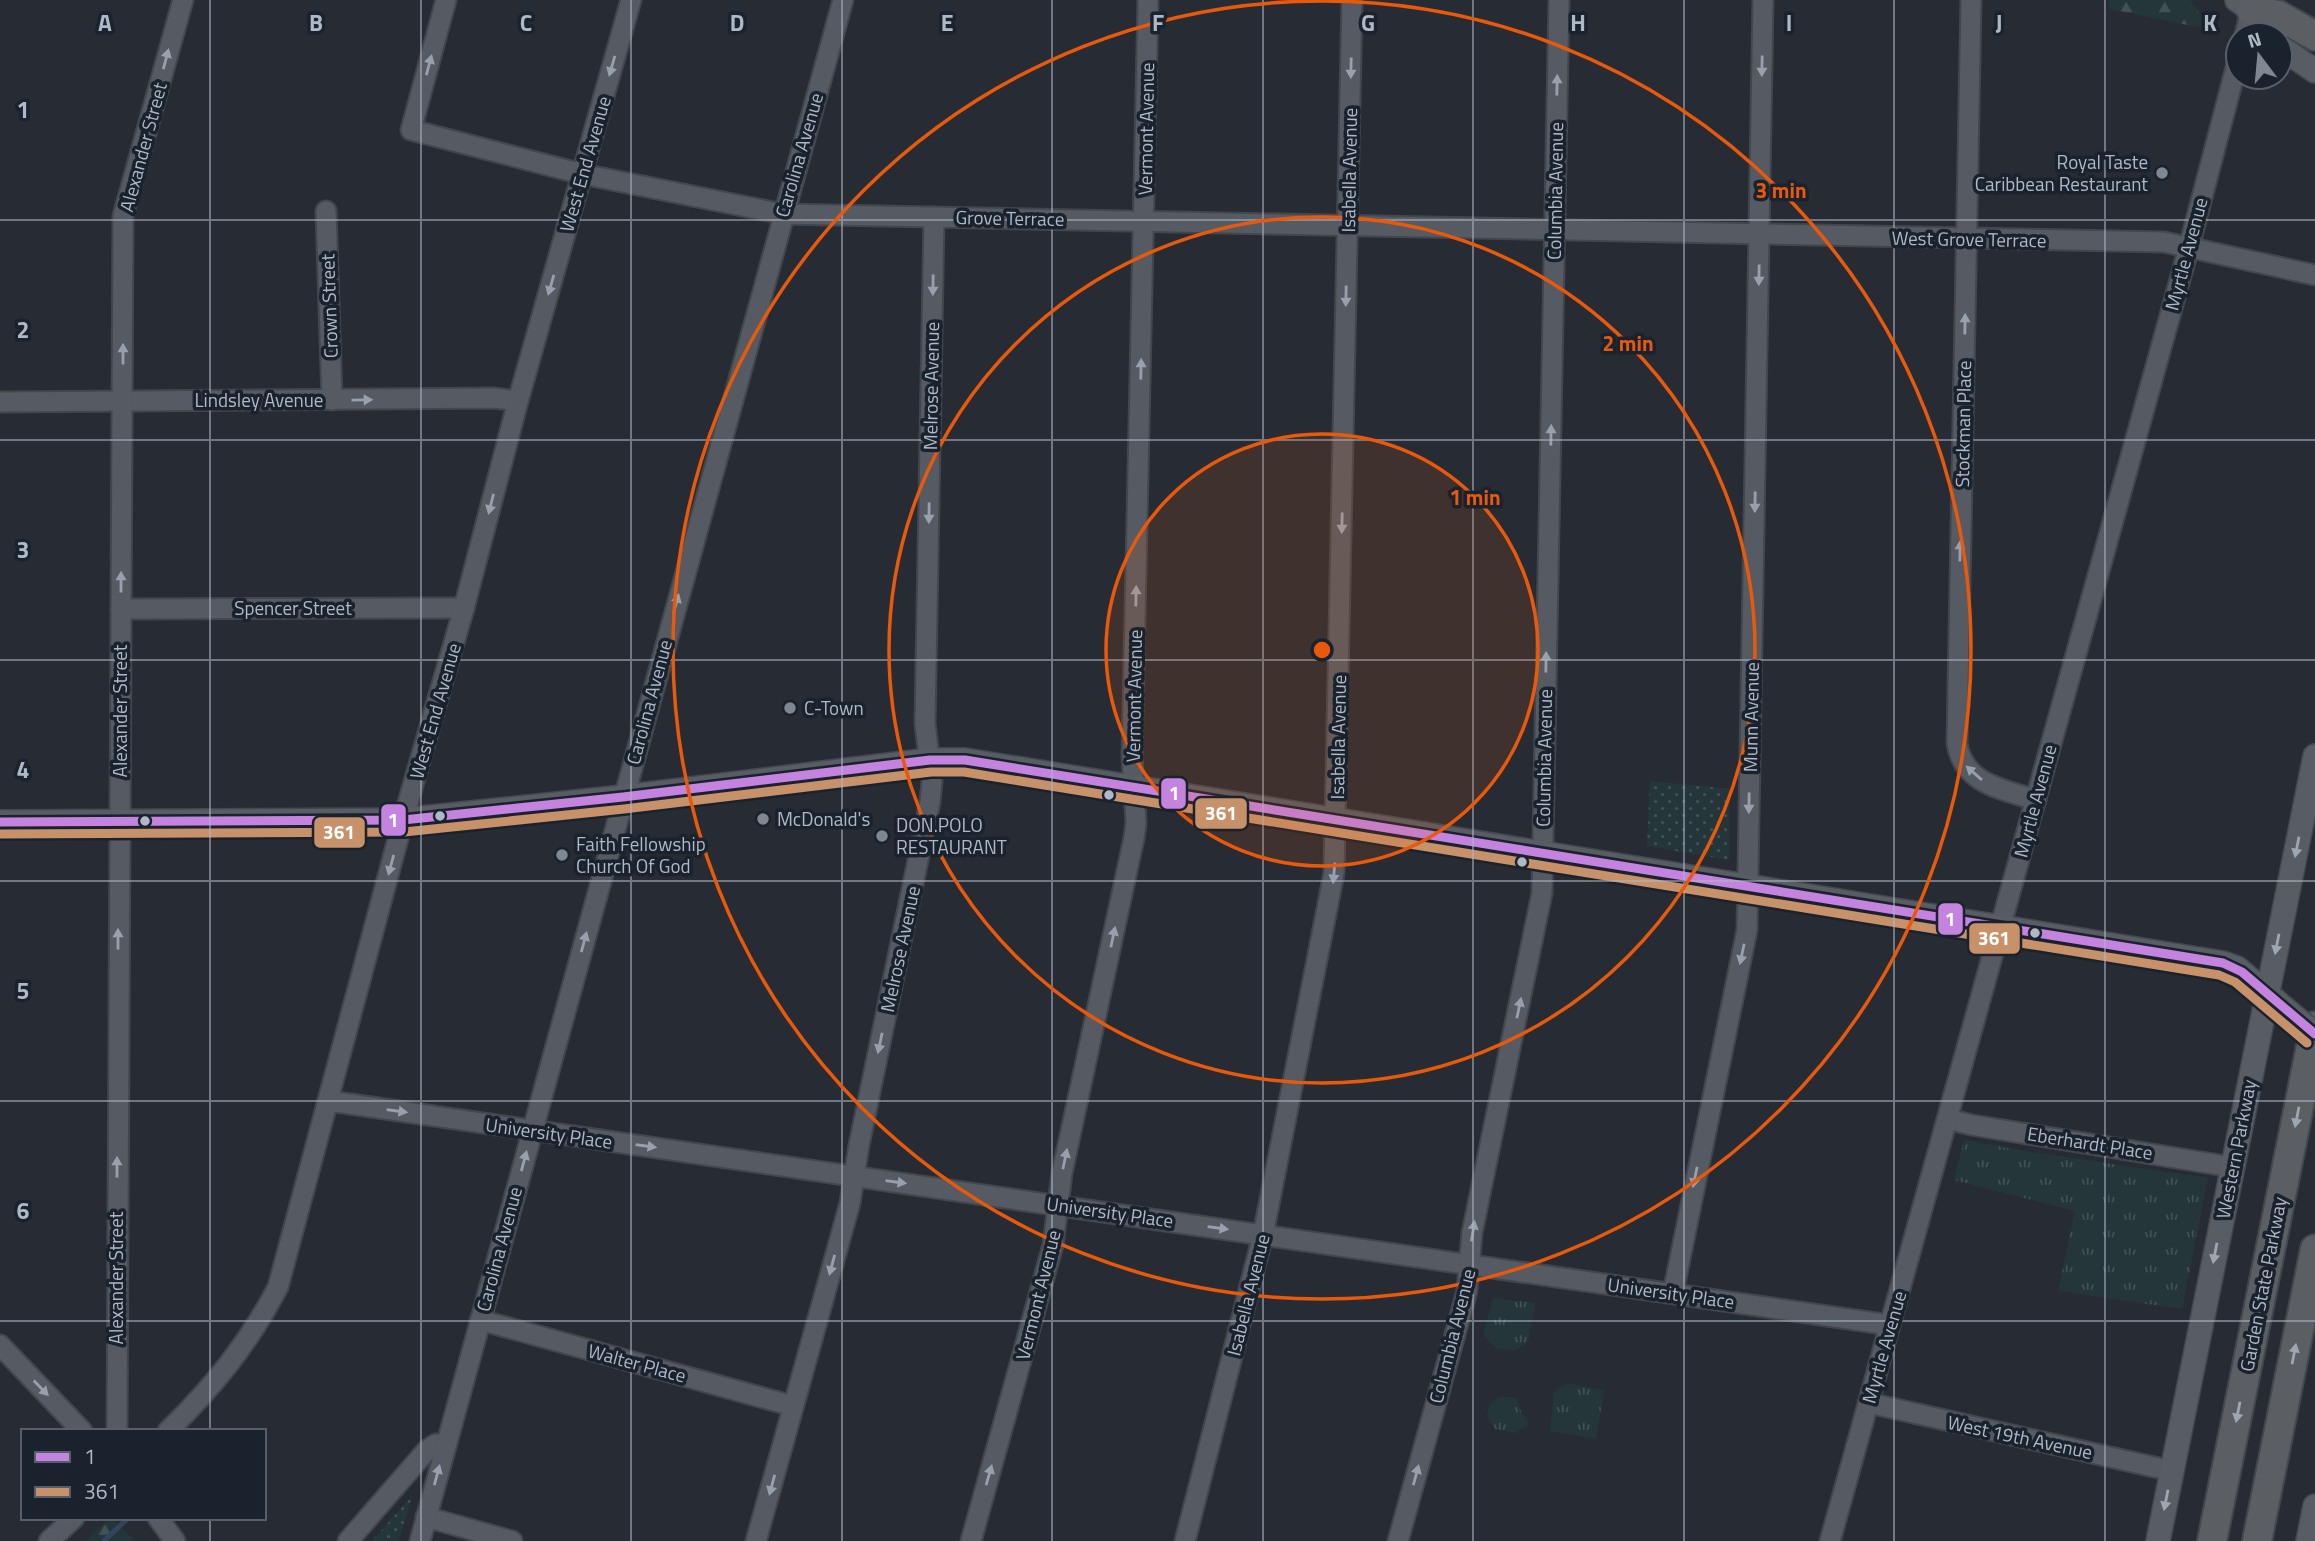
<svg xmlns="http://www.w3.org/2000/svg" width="2315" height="1541" font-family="'Titillium Web',sans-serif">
	<defs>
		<pattern id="grass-dots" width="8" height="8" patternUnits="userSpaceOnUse" patternTransform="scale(1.75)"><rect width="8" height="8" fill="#24363a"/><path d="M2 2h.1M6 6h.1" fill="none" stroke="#415155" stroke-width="1.8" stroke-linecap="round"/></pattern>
		<pattern id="forest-firs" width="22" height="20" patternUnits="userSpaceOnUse" patternTransform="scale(1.75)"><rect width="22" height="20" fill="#24363a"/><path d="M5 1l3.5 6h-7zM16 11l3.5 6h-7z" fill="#415155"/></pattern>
		<pattern id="park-tufts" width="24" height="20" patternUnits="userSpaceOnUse" patternTransform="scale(1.75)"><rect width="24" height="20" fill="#24363a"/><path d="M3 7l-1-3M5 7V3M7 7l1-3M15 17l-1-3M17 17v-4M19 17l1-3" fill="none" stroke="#415155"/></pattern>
	</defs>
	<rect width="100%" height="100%" fill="#272c34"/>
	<g fill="url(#grass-dots)">
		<polygon points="1650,781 1730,789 1729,860 1647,846"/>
		<polygon points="412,1496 399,1541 372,1541"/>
	</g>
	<g fill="url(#forest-firs)">
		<polygon points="2109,0 2190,0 2212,30 2110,9"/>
		<polygon points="111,1518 135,1541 85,1541"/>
	</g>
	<g fill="url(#park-tufts)">
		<polygon points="1964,1140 2030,1152 2208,1178 2182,1309 2058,1291 2075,1211 1954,1180"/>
		<polygon points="1493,1298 1535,1303 1528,1342 1515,1351 1496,1348 1483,1335"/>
		<polygon points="1569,1384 1604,1390 1596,1439 1550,1431 1554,1393 1560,1387"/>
		<polygon points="1500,1397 1516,1397 1521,1412 1529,1424 1515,1433 1495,1429 1487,1417 1490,1404"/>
	</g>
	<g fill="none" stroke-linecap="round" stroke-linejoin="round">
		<polyline stroke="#33445d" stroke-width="5" points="104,1541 127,1519"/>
		<defs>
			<g id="minor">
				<polyline points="446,0 411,130 582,174 783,214 2164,242 2315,275"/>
				<path d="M1971,0L1957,743C1963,784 2002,789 2036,800"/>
				<polyline points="2245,35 2251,10"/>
				<polyline points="326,211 332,400"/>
				<polyline points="0,402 494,398 518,401"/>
				<polyline points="121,609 464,608"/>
				<polyline points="329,1101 1890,1325"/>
				<polyline points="1947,1119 1972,1125 2232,1167"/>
				<polyline points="1673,1293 1747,930 1763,0"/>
				<polyline points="480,1320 793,1406"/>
				<polyline points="0,1345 82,1431"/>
				<polyline points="1869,1403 2172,1471"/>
				<polyline points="117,1431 123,216 183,0"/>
				<path d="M168,1431C213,1387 249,1343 278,1287L403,820L464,608L518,401L631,0"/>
				<polyline points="426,1517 512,1541"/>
				<polyline points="158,1518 175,1541"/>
				<polyline points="49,1541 74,1518"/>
				<polyline points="348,1541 427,1450 436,1444 446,1445"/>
				<polyline points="420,1541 843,0"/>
				<polyline points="756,1541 850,1203 859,1145 930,802 932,781 925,724 934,217"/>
				<polyline points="971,1541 1053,1245 1062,1173 1134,838 1136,823 1132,757 1148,0"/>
				<polyline points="1185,1541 1263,1235 1334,873 1352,0"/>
				<polyline points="1398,1541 1467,1291 1472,1233 1542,893 1559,0"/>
				<polyline points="1830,1541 2189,247 2238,60"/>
			</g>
			<g id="major">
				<polyline points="2237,0 2251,10 2268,35"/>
				<polyline points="2280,47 2315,71"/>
				<polyline points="0,822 403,820 623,797 930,760 965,760 2223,963 2237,968 2284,1008"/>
				<polyline points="2158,1541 2315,756"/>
				<polyline points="2308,1541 2315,1506"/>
			</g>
			<g id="highway">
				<polyline points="2251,10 2278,15 2315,36"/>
				<polyline points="2212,1541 2315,1026"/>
				<polyline points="2257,1541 2315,1249"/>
			</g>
		</defs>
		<use href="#minor" stroke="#43474d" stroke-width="23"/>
		<use href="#major" stroke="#444850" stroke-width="26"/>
		<use href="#highway" stroke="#43484f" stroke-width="32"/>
		<use href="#minor" stroke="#565a62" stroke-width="19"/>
		<use href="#major" stroke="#585d64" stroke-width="23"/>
		<use href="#highway" stroke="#5b5e62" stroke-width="28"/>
		<defs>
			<polyline id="major-bridge" points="2284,1008 2315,1034"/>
		</defs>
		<use href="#major-bridge" stroke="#444850" stroke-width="26" stroke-linecap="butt"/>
		<use href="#major-bridge" stroke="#585d64" stroke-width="23"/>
		<defs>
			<polyline id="bus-1" points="0,822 403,820 623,797 930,760 965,760 2223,963 2242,972 2315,1034"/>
			<polyline id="bus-2" points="0,834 404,832 624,809 931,772 964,772 2219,975 2235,982 2307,1043"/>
		</defs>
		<use href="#bus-1" stroke="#1a222e" stroke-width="14"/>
		<use href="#bus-2" stroke="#1a222e" stroke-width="14"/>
		<use href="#bus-1" stroke="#c483df" stroke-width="9"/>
		<use href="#bus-2" stroke="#c7916a" stroke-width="9"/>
	</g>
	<defs><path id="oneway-solid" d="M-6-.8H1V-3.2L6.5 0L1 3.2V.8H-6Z" transform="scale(1.75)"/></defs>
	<g fill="#99a0ad">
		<use href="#oneway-solid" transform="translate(166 59) rotate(-75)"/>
		<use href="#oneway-solid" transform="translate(429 65) rotate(-75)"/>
		<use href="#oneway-solid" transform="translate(612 66) rotate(106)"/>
		<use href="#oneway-solid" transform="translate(1762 66) rotate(91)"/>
		<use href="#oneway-solid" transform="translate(1351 68) rotate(91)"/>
		<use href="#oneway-solid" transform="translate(1557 85) rotate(-89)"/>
		<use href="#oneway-solid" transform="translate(1759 275) rotate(91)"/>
		<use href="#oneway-solid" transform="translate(551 285) rotate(106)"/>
		<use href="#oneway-solid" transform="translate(933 285) rotate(91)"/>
		<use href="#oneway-solid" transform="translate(1346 296) rotate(91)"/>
		<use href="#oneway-solid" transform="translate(1965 324) rotate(-89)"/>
		<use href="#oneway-solid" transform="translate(123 354) rotate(-90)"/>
		<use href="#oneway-solid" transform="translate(1141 369) rotate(-89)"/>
		<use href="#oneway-solid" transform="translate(362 400) rotate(-1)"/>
		<use href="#oneway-solid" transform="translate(1551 435) rotate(-89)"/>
		<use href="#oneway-solid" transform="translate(1755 502) rotate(91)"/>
		<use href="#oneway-solid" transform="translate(491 504) rotate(104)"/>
		<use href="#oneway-solid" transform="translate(929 513) rotate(91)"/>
		<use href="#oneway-solid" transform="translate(1342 523) rotate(91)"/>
		<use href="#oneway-solid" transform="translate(1960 551) rotate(-89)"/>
		<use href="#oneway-solid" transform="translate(121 582) rotate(-90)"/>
		<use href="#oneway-solid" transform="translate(1136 596) rotate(-89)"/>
		<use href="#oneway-solid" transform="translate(676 604) rotate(-75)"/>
		<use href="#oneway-solid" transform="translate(1546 662) rotate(-89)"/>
		<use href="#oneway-solid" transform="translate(1974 773) rotate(-139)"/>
		<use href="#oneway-solid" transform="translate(1749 803) rotate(91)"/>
		<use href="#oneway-solid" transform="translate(391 865) rotate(105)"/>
		<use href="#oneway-solid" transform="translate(1334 873) rotate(95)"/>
		<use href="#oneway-solid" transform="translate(1113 937) rotate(-78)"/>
		<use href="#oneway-solid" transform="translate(118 939) rotate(-90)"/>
		<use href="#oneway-solid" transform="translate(584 942) rotate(-75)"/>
		<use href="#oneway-solid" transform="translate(1742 954) rotate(102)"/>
		<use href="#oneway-solid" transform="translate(1519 1008) rotate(-78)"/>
		<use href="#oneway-solid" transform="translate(880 1043) rotate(102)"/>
		<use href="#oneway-solid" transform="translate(397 1111) rotate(8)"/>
		<use href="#oneway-solid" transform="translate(646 1146) rotate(8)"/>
		<use href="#oneway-solid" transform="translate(1065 1159) rotate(-78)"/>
		<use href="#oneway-solid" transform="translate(524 1161) rotate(-75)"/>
		<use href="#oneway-solid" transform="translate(117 1167) rotate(-90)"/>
		<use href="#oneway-solid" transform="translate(1695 1177) rotate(102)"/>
		<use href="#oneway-solid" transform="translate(896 1182) rotate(8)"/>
		<use href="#oneway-solid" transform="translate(1218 1228) rotate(8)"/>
		<use href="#oneway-solid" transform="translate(1473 1231) rotate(-81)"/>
		<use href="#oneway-solid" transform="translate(832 1265) rotate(105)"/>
		<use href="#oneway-solid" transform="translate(41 1388) rotate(46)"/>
		<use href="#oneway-solid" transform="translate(437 1475) rotate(-75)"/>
		<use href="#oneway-solid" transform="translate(989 1475) rotate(-74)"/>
		<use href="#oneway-solid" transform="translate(1416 1475) rotate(-75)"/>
		<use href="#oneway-solid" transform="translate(772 1485) rotate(105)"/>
	</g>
	<g fill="#9ea6b2">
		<use href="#oneway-solid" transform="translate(2297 847) rotate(101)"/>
		<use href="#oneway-solid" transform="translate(2277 944) rotate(101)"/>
		<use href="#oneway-solid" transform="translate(2297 1117) rotate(101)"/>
		<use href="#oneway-solid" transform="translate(2215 1253) rotate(101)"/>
		<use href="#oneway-solid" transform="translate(2294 1354) rotate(-79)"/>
		<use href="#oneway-solid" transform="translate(2238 1412) rotate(101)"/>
		<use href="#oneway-solid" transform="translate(2166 1500) rotate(101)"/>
	</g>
	<path fill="none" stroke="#afb8c6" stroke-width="2" stroke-opacity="0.55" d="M210,0V1431M421,0V1541M631,0V1541M842,0V1541M1052,0V1541M1263,0V1541M1473,0V1541M1684,0V1541M1894,0V1541M2105,0V1541M0,220H2315M0,440H2315M0,660H2315M0,881H2315M0,1101H2315M0,1321H2315M210,1518V1541"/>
	<circle cx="1322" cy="650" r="216" fill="#e8590c" fill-opacity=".12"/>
	<g fill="none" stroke="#e8590c" stroke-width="3.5">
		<circle cx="1322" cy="650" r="216"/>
		<circle cx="1322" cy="650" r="433"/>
		<circle cx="1322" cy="650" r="649"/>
	</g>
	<g fill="#7f8793" stroke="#1a222e" stroke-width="2.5">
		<circle cx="2162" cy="173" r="7"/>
		<circle cx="790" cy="708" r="7"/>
		<circle cx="763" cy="819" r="7"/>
		<circle cx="882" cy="836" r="7"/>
		<circle cx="562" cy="855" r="7"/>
	</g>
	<g fill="#afb8c6" stroke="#1a222e" stroke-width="2.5">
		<circle cx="1109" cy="795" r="6"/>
		<circle cx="440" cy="816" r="6"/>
		<circle cx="145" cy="821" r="6"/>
		<circle cx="1522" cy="862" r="6"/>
		<circle cx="2035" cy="933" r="6"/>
	</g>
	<g text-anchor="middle" stroke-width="7" stroke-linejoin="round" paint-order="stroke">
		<g font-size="19" fill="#afb8c6" stroke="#1a222e">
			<text transform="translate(1146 129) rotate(-89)" y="7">Vermont Avenue</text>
			<text transform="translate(143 147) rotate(-75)" y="7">Alexander Street</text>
			<text transform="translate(799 155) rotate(-74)" y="7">Carolina Avenue</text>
			<text transform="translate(585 164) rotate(-74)" y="7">West End Avenue</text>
			<text transform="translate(1349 170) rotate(-89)" y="7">Isabella Avenue</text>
			<text transform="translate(1555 191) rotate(-89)" y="7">Columbia Avenue</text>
			<text transform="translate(1010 218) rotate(1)" y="7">Grove Terrace</text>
			<text transform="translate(1969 239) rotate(1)" y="7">West Grove Terrace</text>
			<text transform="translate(2186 254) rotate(-75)" y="7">Myrtle Avenue</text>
			<text transform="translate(329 306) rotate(-92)" y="7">Crown Street</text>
			<text transform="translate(931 386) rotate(-89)" y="7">Melrose Avenue</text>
			<text x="259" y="407">Lindsley Avenue</text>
			<text transform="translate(1963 424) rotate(-89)" y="7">Stockman Place</text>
			<text x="293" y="615">Spencer Street</text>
			<text transform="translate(1134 696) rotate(-89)" y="7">Vermont Avenue</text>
			<text transform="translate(649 702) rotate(-75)" y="7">Carolina Avenue</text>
			<text transform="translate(120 711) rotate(-90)" y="7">Alexander Street</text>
			<text transform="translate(435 711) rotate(-74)" y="7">West End Avenue</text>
			<text transform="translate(1751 717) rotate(-89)" y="7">Munn Avenue</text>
			<text transform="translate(1338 737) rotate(-89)" y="7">Isabella Avenue</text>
			<text transform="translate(1544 758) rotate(-89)" y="7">Columbia Avenue</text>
			<text transform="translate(2035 801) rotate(-75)" y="7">Myrtle Avenue</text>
			<text transform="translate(900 949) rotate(-78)" y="7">Melrose Avenue</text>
			<text transform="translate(549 1133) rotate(8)" y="7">University Place</text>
			<text transform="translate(2090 1143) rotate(9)" y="7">Eberhardt Place</text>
			<text transform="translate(2236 1149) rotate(-79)" y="7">Western Parkway</text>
			<text transform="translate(1110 1212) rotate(8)" y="7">University Place</text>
			<text transform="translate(499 1249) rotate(-75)" y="7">Carolina Avenue</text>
			<text transform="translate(116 1278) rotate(-90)" y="7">Alexander Street</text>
			<text transform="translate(2263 1284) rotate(-79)" y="7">Garden State Parkway</text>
			<text transform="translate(1671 1293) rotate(8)" y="7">University Place</text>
			<text transform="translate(1038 1295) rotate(-76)" y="7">Vermont Avenue</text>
			<text transform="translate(1248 1295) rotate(-76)" y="7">Isabella Avenue</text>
			<text transform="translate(1452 1336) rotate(-76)" y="7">Columbia Avenue</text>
			<text transform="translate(1884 1347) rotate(-74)" y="7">Myrtle Avenue</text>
			<text transform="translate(637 1363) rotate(15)" y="7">Walter Place</text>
			<text transform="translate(2020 1437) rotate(12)" y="7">West 19th Avenue</text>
		</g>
		<g font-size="19" fill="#afb8c6" stroke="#1a222e" text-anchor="start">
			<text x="2148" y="169" text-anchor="end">Royal Taste<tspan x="2148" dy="22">Caribbean Restaurant</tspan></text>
			<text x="804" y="715">C-Town</text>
			<text x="777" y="826">McDonald's</text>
			<text x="896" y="832">DON.POLO<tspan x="896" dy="22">RESTAURANT</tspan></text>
			<text x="576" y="851">Faith Fellowship<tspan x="576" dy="22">Church Of God</tspan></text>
		</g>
	</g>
	<g font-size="23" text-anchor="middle" font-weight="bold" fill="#afb8c6" stroke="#1a222e" stroke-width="7" stroke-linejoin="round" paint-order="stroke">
		<text x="105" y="31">A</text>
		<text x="316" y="31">B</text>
		<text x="526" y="31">C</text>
		<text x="737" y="31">D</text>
		<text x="947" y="31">E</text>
		<text x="1158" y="31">F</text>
		<text x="1368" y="31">G</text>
		<text x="1578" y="31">H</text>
		<text x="1789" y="31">I</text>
		<text x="1999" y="31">J</text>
		<text x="2210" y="31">K</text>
		<text x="23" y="118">1</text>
		<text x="23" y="338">2</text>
		<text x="23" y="558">3</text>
		<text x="23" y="778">4</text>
		<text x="23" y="999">5</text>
		<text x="23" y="1219">6</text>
	</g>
	<circle cx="1322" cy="650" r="10" fill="#e8590c" stroke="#1a222e" stroke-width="3.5"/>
	<g font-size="21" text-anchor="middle" font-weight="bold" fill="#e8590c" stroke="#1a222e" stroke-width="7" stroke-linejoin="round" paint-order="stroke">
		<text x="1781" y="198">3 min</text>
		<text x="1628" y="351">2 min</text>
		<text x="1475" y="505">1 min</text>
	</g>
	<g stroke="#1a222e" stroke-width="2.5">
		<rect x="1160" y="777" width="27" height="33" rx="7" fill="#c483df"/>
		<rect x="1194" y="797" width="54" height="33" rx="7" fill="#c7916a"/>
		<rect x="380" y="803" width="27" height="34" rx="7" fill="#c483df"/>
		<rect x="313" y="816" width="53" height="33" rx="7" fill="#c7916a"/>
		<rect x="1937" y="902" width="27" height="34" rx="7" fill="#c483df"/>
		<rect x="1968" y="922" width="53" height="33" rx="7" fill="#c7916a"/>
	</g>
	<g font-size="19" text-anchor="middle" font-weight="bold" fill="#fff">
		<text x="1174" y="800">1</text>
		<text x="1221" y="820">361</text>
		<text x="393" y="827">1</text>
		<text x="339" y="839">361</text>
		<text x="1950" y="926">1</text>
		<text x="1994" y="945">361</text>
	</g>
	<rect x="21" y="1429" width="245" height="91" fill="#1a222e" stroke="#565e6b" stroke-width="2"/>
	<rect x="35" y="1452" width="35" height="10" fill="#c483df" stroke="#565e6b" stroke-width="2"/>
	<text x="84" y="1464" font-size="21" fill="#afb8c6">1</text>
	<rect x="35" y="1487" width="35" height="10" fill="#c7916a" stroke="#565e6b" stroke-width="2"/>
	<text x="84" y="1499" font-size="21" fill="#afb8c6">361</text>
	<g transform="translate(2259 56) rotate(344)"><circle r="33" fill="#1a222e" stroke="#565e6b" stroke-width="2"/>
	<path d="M0-5L12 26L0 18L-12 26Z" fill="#7f8793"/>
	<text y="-10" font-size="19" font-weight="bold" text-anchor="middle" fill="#afb8c6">N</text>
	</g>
</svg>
